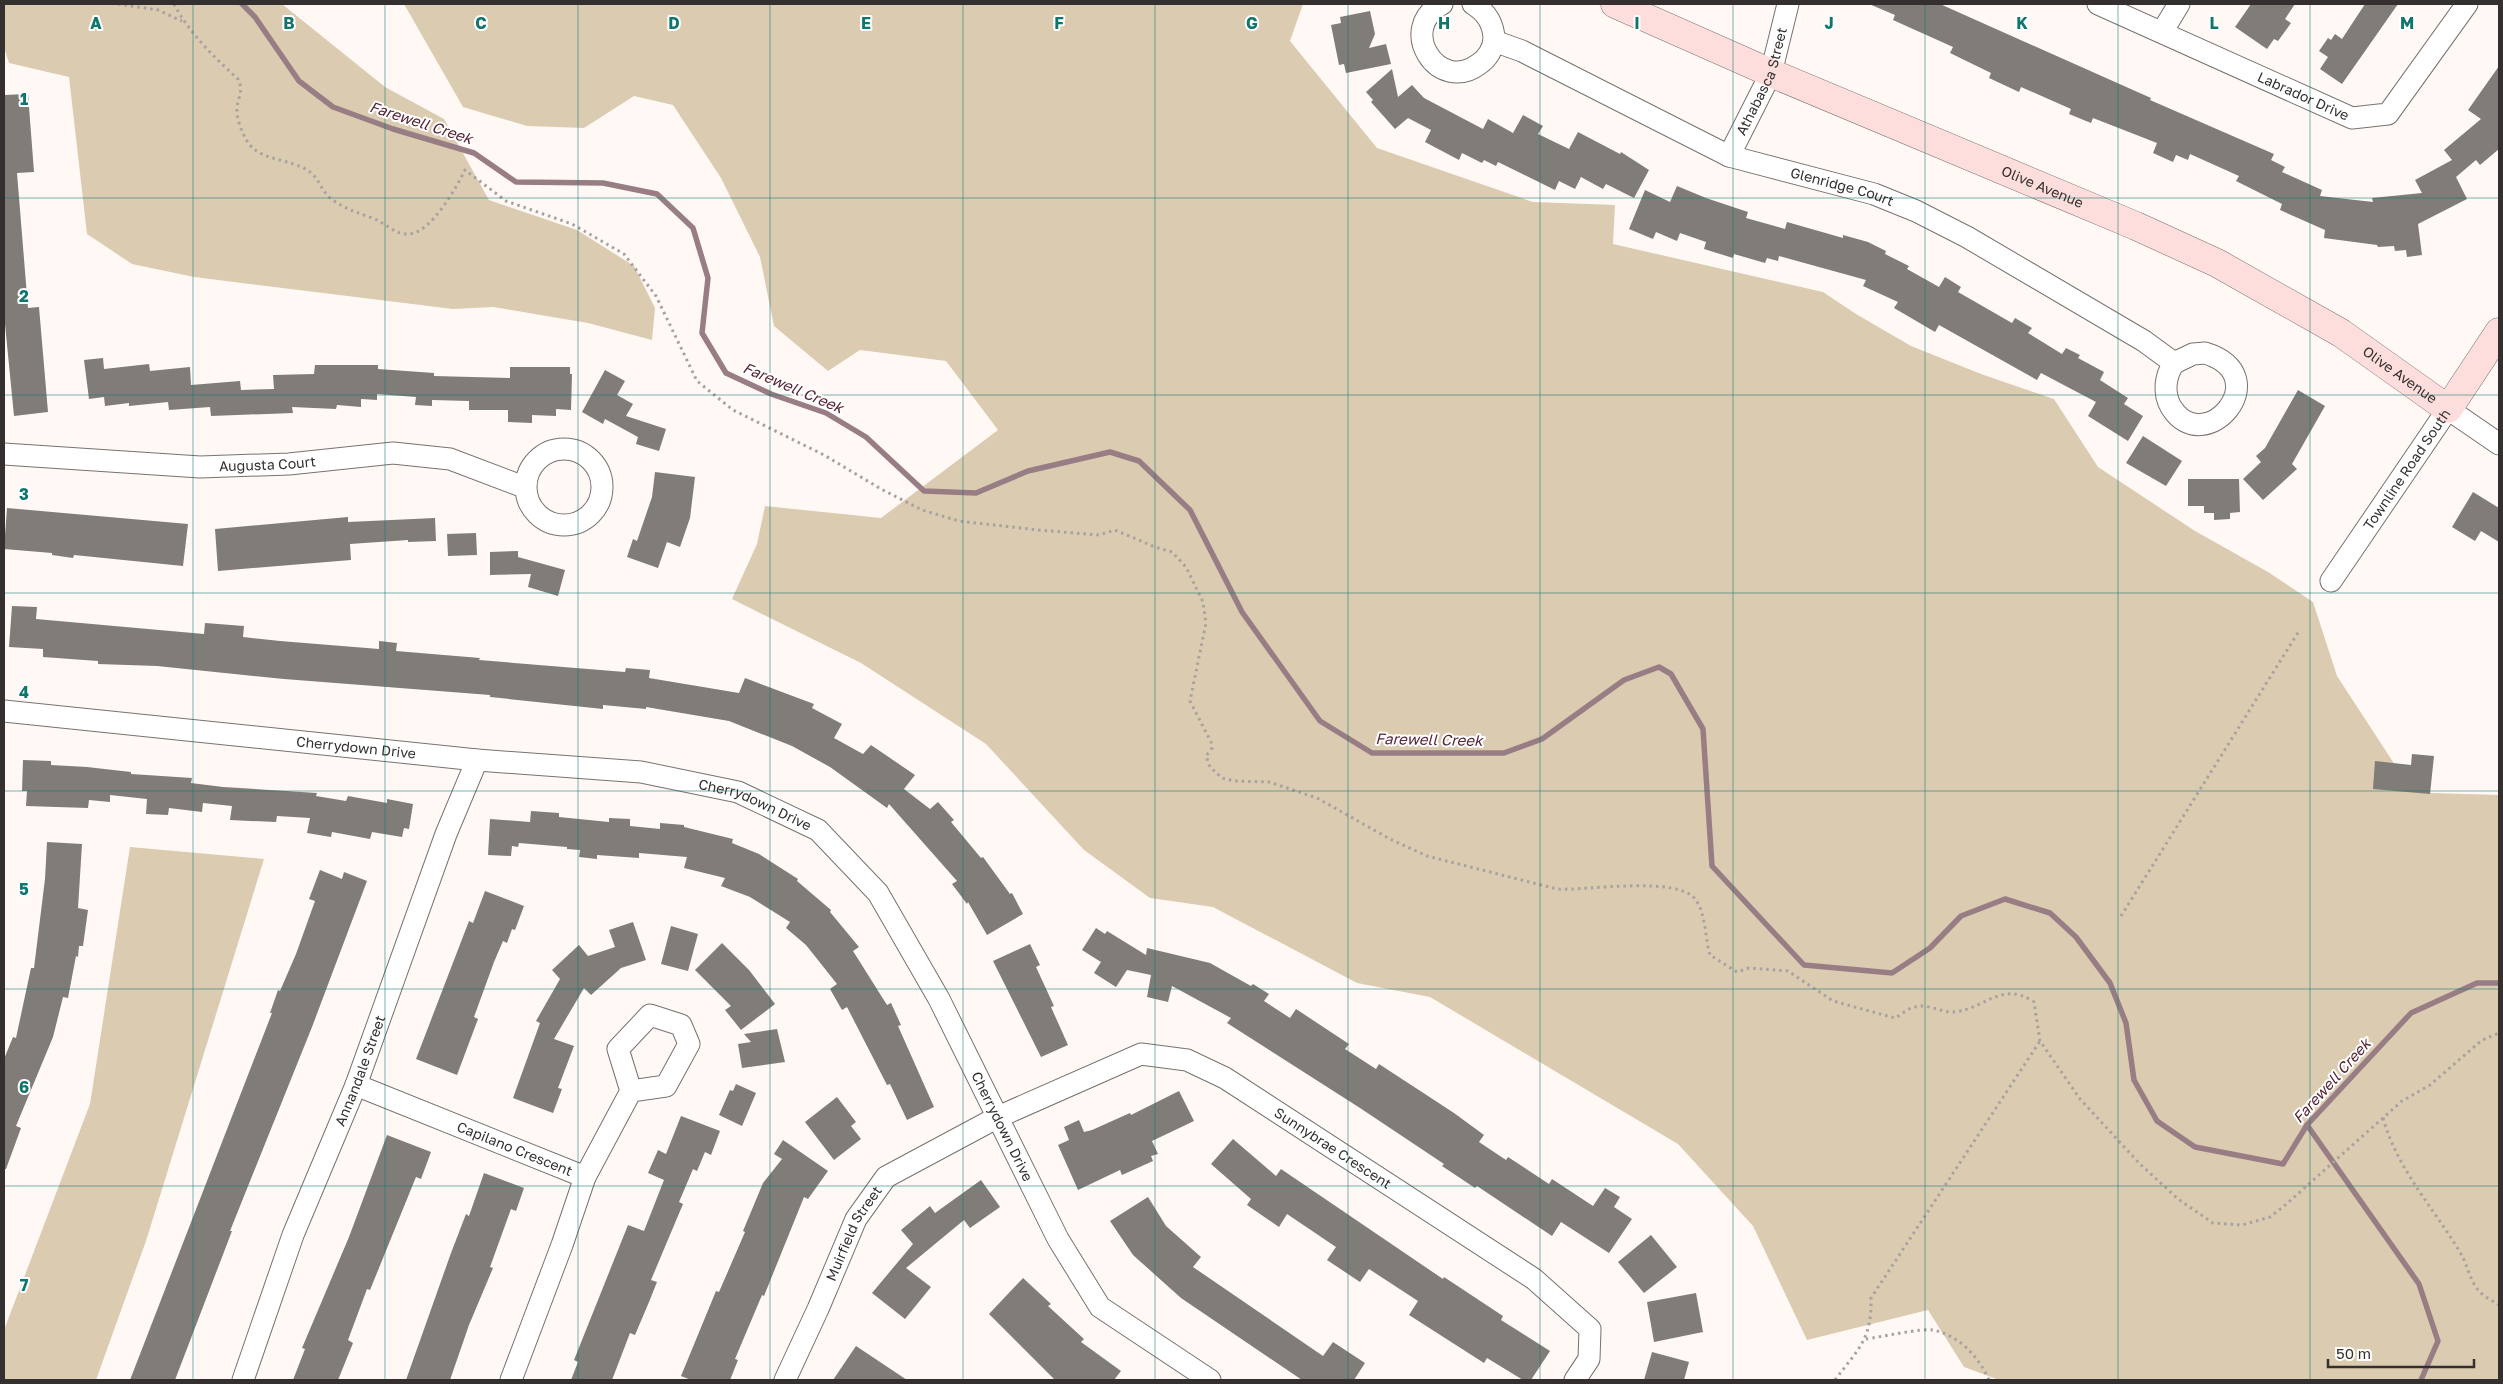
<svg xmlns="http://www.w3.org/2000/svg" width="2503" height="1384" font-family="'Golos Text',sans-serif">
	<rect width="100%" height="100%" fill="#fff8f5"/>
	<g fill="#dbccb1">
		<polygon points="4,4 282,4 385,87 444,119 489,200 577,230 634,266 655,308 652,340 588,323 493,307 453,309 194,277 132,264 87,234 69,77 9,63 4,47"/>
		<polygon points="404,4 1303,4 1290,41 1377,148 1533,202 1615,205 1613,244 1823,292 1856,314 1911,346 1981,374 2054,399 2098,467 2195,531 2268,572 2313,602 2337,676 2397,768 2431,793 2499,795 2499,1380 1999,1380 1964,1367 1928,1310 1807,1340 1753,1226 1678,1144 1430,997 1357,983 1213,907 1150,898 1084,850 986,744 861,663 732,599 757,544 765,506 881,518 998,430 946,361 860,350 828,371 774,326 760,257 721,178 673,105 634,96 584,128 527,126 463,107"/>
		<polygon points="130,847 264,859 146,1241 96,1380 4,1380 4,1330 90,1104"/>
	</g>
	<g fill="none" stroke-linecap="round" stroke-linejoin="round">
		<g stroke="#987e84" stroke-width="5.5">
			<polyline points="242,4 255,17 299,81 333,107 393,129 474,153 516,182 603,183 657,194 693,228 708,278 702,333 726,373 771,394 826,413 866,437 924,491 976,493 1028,471 1110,452 1139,461 1190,510 1242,612 1320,721 1372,753 1504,753 1542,739 1624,680 1659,667 1671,674 1703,729 1712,866 1804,965 1892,973 1930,948 1961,916 2005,899 2050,913 2076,937 2110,983 2126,1023 2134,1080 2157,1121 2195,1147 2283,1164 2307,1125 2411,1013 2477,983 2499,983"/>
			<polyline points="2307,1125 2419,1284 2438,1341 2421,1380"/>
		</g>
	</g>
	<g fill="#807c78">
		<polygon points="1869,4 1940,4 2151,98 2150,100 2274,154 2271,160 2285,167 2282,172 2322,190 2320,196 2373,202 2372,198 2422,193 2415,180 2452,160 2444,150 2481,119 2468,110 2499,66 2499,149 2480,165 2476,160 2456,177 2467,199 2418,224 2422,255 2407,257 2406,250 2395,251 2394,246 2378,247 2377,245 2324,238 2325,230 2280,210 2282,204 2236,181 2239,176 2190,154 2188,160 2176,155 2173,162 2153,153 2157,143 2093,118 2091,123 2069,114 2071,109 2021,87 2019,92 1989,78 1991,73 1950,53 1953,47 1893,20 1895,15"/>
		<polygon points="2251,4 2295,4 2285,19 2291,23 2278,41 2274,39 2267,49 2235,27"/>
		<polygon points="2365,4 2398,4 2342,84 2320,69 2328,57 2319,51 2328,38 2331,40 2335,34 2342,39"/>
		<polygon points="1370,11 1375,34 1369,48 1386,44 1391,64 1346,73 1344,64 1339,65 1331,25 1341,23 1340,17"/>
		<polygon points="1392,69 1398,97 1412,85 1424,98 1483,129 1488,119 1513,133 1523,115 1543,126 1538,134 1569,149 1578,132 1620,154 1621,152 1649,170 1634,198 1606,184 1603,189 1581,177 1575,189 1559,181 1555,190 1498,162 1496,166 1484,160 1482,163 1462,153 1459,160 1425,142 1431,130 1408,118 1395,129 1371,102 1373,100 1366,92"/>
		<polygon points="28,94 34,172 17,173 28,308 39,307 48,412 14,416 4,314 4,95"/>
		<polygon points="1677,186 1706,198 1748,212 1746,218 1785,229 1787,222 1843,238 1843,235 1868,242 1886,251 1885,254 1909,266 1907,269 1939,287 1945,277 1961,287 1958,292 2012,323 2015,318 2032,328 2028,333 2062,354 2066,348 2080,355 2078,358 2104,372 2100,380 2128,398 2124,404 2143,416 2128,441 2088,416 2096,402 2041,373 2037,380 1939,325 1935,332 1894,308 1898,302 1863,286 1866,280 1779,256 1778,261 1767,258 1765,263 1734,254 1733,258 1704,249 1706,242 1680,233 1677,241 1656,232 1653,239 1629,229 1645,190 1670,202"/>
		<polygon points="103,358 104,369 149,364 150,371 190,367 191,385 240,381 241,390 274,389 273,375 314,374 315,365 378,365 378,369 434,373 434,376 510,378 510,367 570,367 570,374 572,374 571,410 556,409 556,416 532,415 532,423 508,422 508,410 469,410 469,401 432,400 432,406 415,405 416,397 377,394 377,400 361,399 361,407 337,405 336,409 292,407 293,413 211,416 210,407 169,410 168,402 129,406 129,403 105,406 104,397 89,399 84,360"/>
		<polygon points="605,370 625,381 617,395 633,404 626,416 666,429 659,451 636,444 638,437 605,419 603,424 582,412"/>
		<polygon points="2298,390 2325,406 2292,464 2297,469 2263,500 2243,479 2261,462 2256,456 2265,448"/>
		<polygon points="2143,436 2182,461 2166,486 2126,463"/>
		<polygon points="655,472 695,477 690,518 680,547 667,542 658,568 627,557 633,539 637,541 652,497"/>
		<polygon points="2188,479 2239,479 2240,512 2230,513 2230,519 2214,520 2214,513 2204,513 2204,506 2188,506"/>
		<polygon points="2473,492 2499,508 2499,542 2481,531 2475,541 2452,527"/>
		<polygon points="7,508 188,524 183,566 74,555 73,558 52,555 52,553 4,549"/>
		<polygon points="348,517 348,522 435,518 436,541 408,542 408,540 350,544 351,560 218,571 215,529"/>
		<polygon points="476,533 477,555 448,556 447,534"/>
		<polygon points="518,551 518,557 565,570 558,596 528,587 531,574 490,575 490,552"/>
		<polygon points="12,606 37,607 36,619 204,634 205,623 244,626 243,637 280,641 379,649 379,641 397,643 396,651 480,658 479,660 625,672 626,668 650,670 649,678 739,693 745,678 814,704 812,708 842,724 834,738 863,754 871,745 915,775 904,789 930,809 938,802 954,820 951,822 981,858 983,857 1010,894 1012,893 1023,914 987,935 968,902 967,904 952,884 957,881 889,804 887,808 830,767 792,746 729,721 646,707 646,709 603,705 603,709 490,697 490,695 284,679 157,666 98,664 98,661 43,657 43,649 9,647"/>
		<polygon points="2412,754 2434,756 2430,794 2373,789 2375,761 2411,765"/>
		<polygon points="23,760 51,761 51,765 87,767 131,772 131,774 192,778 191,783 223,787 317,793 316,796 346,801 348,796 387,803 387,799 413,804 409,829 404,828 402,837 372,832 370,839 332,832 331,837 307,833 310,818 277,816 276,822 230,820 232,806 203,803 202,812 169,808 168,815 146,814 147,799 110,795 110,802 89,800 88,808 26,806 27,791 22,791"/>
		<polygon points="531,811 559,813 559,817 609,822 609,818 630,819 630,826 660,829 660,823 684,825 684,827 733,839 732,843 759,854 798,879 797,881 831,910 830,912 859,947 853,951 887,1005 891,1003 901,1025 898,1026 934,1107 907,1120 890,1084 887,1085 847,1007 842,1010 830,989 837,984 806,945 786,928 790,922 750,897 721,886 725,878 684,868 687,857 639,853 639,858 597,855 597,859 579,857 580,850 567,849 567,847 519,843 518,847 512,846 511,856 488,855 490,819 530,822"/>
		<polygon points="47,842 82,844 78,908 88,910 83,946 79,946 78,957 76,956 68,998 63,997 53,1037 16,1126 21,1128 6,1169 4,1169 4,1059 13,1037 16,1038 31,968 34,968 45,879"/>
		<polygon points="320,870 342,879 344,872 367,881 312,1027 230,1231 232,1231 175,1380 130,1380 272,1013 270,1013 278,990 280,991 296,954 315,901 309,899"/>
		<polygon points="485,891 524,906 515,930 512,929 507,943 503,941 494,962 474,1017 478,1019 457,1075 416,1059 469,921 473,923"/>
		<polygon points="633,922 646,960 621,968 591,995 584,988 554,1039 574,1046 558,1088 562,1089 553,1113 513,1098 540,1023 536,1021 560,979 552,970 579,945 588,956 615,947 609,930"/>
		<polygon points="671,926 698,934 688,971 661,964"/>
		<polygon points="1096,928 1105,934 1107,931 1146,955 1147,948 1210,963 1251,986 1253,984 1269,994 1264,1001 1290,1018 1296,1009 1349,1044 1345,1049 1376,1069 1379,1064 1454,1113 1484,1135 1479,1142 1506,1160 1508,1157 1549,1184 1552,1179 1593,1206 1605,1188 1620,1197 1614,1207 1632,1219 1609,1253 1561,1222 1552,1236 1477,1186 1475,1188 1442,1166 1444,1164 1360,1108 1227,1023 1231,1018 1172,986 1168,1002 1147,997 1151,975 1127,970 1116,987 1094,973 1101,962 1082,950"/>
		<polygon points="722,943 749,970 775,1004 741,1030 725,1010 731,1006 695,970"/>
		<polygon points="1030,944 1040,965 1036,967 1054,1006 1051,1007 1068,1045 1041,1057 993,961"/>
		<polygon points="777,1029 785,1062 742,1068 738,1044 751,1042 744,1034"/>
		<polygon points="736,1084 756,1093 742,1126 719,1115 730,1090 733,1091"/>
		<polygon points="1179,1091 1194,1121 1152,1141 1158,1154 1151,1156 1153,1161 1122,1175 1120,1170 1078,1190 1058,1145 1069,1140 1064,1127 1079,1120 1084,1132 1092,1130 1130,1113 1131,1115"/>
		<polygon points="837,1097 856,1122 851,1126 861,1139 834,1160 805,1122"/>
		<polygon points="681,1116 720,1131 711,1155 705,1152 697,1171 693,1169 679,1202 683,1204 651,1280 657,1282 649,1302 635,1335 630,1333 612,1380 571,1380 578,1362 574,1360 628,1225 644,1231 664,1180 648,1173 658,1150 666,1154"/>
		<polygon points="387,1135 431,1152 421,1179 416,1177 370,1290 367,1289 348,1340 353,1343 338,1380 293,1380 305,1349 302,1348 349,1237"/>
		<polygon points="1233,1139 1276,1176 1281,1169 1443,1279 1444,1277 1503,1316 1501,1320 1550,1351 1531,1380 1523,1380 1487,1358 1484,1363 1409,1315 1418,1301 1369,1269 1360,1282 1327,1260 1336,1247 1287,1214 1279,1227 1247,1205 1251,1199 1211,1164"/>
		<polygon points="783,1140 828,1171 808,1199 804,1197 764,1296 762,1295 735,1359 738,1360 730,1380 691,1380 681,1376 716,1291 719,1292 745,1232 743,1231 763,1183 782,1159 774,1154"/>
		<polygon points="484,1173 524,1188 516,1211 511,1209 490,1267 493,1268 469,1325 450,1380 406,1380 451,1253 466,1214 469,1216"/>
		<polygon points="981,1180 1000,1207 970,1228 964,1220 906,1268 931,1287 905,1319 872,1293 913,1244 901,1230 930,1206 935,1213"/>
		<polygon points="1148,1197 1166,1226 1201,1257 1193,1267 1323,1356 1333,1342 1365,1363 1354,1380 1302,1380 1181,1298 1133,1255 1110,1221"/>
		<polygon points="1651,1235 1677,1267 1644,1293 1618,1262"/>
		<polygon points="1023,1278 1051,1304 1048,1306 1084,1339 1081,1342 1121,1371 1114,1380 1055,1380 989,1314"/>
		<polygon points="1696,1293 1703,1332 1654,1342 1647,1302"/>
		<polygon points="856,1346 907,1380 833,1380"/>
		<polygon points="1652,1352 1689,1362 1684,1380 1644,1380"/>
	</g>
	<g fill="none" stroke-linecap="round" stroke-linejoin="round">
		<defs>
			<g id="minor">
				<path d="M1442,4C1396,28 1438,95 1479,64C1487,59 1494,48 1494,38C1493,22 1486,12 1473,4"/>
				<path id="s1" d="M2098,4L2352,118L2388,114L2467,4"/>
				<polyline points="2162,32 2179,4"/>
				<path id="s2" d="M1494,41L1522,51L1729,156L1874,194L1916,211L1967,237L2144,341L2174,363"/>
				<path id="s3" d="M1729,156L1771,73L1788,4"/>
				<path d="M2205,353C2279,376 2204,461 2171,407C2163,393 2165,376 2174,363L2193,354Z"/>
				<circle cx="564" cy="487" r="38"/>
				<path id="s4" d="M4,454L200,467L289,464L393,453L450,459L524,487"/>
				<path id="s5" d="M2331,581L2448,409L2499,444"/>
				<path id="s6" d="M4,711L477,760L641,772L738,792L818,830L878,893L939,999L1058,1239L1100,1307L1210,1380"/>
				<path id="s7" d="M356,1085L585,1177L562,1245L511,1380"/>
				<polyline points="585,1177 631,1091 618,1049 650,1015 681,1025 689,1044 666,1086 631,1091"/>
				<path id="s8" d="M243,1380L293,1235L356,1085L446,834L477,760"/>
				<path id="s9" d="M785,1380L818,1309L856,1219L886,1177L998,1117L1141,1054L1187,1060L1225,1078L1534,1279L1590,1329L1589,1359L1575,1380"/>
			</g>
			<g id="secondary">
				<path id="s10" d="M1615,4L1771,73L2136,226L2217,263L2341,333L2448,409L2499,332"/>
			</g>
		</defs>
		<use href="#minor" stroke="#787270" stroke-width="23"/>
		<use href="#secondary" stroke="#787270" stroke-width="29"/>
		<g stroke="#a7a2a0" stroke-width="3" stroke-dasharray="2.5 4" stroke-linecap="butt">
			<polyline points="118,4 158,10 182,21"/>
			<path d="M174,4C189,33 214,57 238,79C244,91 238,97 237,108C236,118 242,133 247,141C259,161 288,158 307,170C319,177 320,189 330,198C344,209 359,213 375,219C386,224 396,235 409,234C431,233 456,188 465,170L506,201L572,224L624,254L656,296L697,381L733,410L824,455L881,489L922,510L959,521L1038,530L1099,535L1115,530L1155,547L1172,552L1186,567L1203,602L1206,623L1190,701L1211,742L1212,748L1206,756L1210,767L1222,778L1234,781L1269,782L1317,798L1390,839L1427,856L1557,889C1586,891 1679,875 1696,900C1706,915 1705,938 1710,955L1737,972L1749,968L1788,971L1833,1001L1895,1018C1901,1015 1908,1008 1915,1007C1927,1003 1942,1013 1954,1012C1985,1009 2002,980 2034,1002L2040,1041L2080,1099L2139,1163L2178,1199L2213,1223L2242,1225L2270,1217L2283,1207L2402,1101L2430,1085L2482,1040L2499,1033"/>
			<polyline points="2121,916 2299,631"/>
			<path d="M2383,1118C2398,1171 2434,1208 2461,1254C2468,1266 2470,1282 2480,1292C2485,1297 2493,1301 2499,1305"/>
			<path d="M1866,1339C1880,1337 1922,1328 1933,1330C1960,1336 1978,1356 1989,1380"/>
			<path d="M1835,1380C1858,1349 1872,1340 1871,1298L2040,1041"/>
		</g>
		<use href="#minor" stroke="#fff" stroke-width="21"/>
		<use href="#secondary" stroke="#fddedd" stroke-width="28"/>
	</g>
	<path fill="none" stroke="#0f766e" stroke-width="1" stroke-opacity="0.55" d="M193,4V1380M385,4V1380M578,4V1380M770,4V1380M963,4V1380M1155,4V1380M1348,4V1380M1540,4V1380M1733,4V1380M1925,4V1380M2118,4V1380M2310,4V1380M4,198H2499M4,395H2499M4,593H2499M4,791H2499M4,989H2499M4,1186H2499"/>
	<g text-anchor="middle" stroke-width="4" stroke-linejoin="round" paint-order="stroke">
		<g font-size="14" fill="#33302f" stroke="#fff">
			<text dy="5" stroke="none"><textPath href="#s3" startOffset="82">Athabasca Street</textPath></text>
			<text dy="5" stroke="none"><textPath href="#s1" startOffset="225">Labrador Drive</textPath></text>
			<text dy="5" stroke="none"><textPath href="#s2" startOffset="379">Glenridge Court</textPath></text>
			<text dy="5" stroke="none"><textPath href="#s10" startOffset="465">Olive Avenue</textPath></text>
			<text dy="5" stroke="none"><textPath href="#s10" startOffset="870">Olive Avenue</textPath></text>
			<text dy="5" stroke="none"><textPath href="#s4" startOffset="264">Augusta Court</textPath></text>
			<text dy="5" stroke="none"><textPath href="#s5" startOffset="135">Townline Road South</textPath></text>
			<text dy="5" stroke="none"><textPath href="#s6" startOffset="354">Cherrydown Drive</textPath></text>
			<text dy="5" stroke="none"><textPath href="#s6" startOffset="759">Cherrydown Drive</textPath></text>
			<text dy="5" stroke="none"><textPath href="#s8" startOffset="331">Annandale Street</textPath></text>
			<text dy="5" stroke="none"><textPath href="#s6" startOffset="1179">Cherrydown Drive</textPath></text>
			<text dy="5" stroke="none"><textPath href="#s9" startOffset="728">Sunnybrae Crescent</textPath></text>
			<text dy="5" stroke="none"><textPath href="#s7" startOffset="171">Capilano Crescent</textPath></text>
			<text dy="5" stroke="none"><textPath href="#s9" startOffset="162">Muirfield Street</textPath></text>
		</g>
		<g font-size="15" font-style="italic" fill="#572534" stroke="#fff">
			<text transform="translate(421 123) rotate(18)" y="5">Farewell Creek</text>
			<text transform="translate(793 388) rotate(23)" y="5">Farewell Creek</text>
			<text transform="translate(1429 740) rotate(1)" y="5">Farewell Creek</text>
			<text transform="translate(2332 1081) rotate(-48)" y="5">Farewell Creek</text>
		</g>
	</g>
	<g font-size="16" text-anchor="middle" font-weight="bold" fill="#0f766e" stroke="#fff" stroke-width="4" stroke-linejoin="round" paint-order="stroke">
		<text x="96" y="29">A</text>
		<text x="289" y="29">B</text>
		<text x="481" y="29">C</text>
		<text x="674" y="29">D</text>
		<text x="866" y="29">E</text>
		<text x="1059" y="29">F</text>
		<text x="1252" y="29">G</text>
		<text x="1444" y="29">H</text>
		<text x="1637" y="29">I</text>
		<text x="1829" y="29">J</text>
		<text x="2022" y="29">K</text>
		<text x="2214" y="29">L</text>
		<text x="2407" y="29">M</text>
		<text x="24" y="105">1</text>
		<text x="24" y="302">2</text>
		<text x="24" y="500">3</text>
		<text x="24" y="698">4</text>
		<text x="24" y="895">5</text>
		<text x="24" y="1093">6</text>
		<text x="24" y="1291">7</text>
	</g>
	<rect width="2503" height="1384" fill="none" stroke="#33302f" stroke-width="10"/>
	<path d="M2328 1359v8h146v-8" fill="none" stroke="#33302f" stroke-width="2.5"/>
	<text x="2336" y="1359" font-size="15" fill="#33302f" stroke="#ffffff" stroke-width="4" paint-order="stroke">50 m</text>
</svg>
